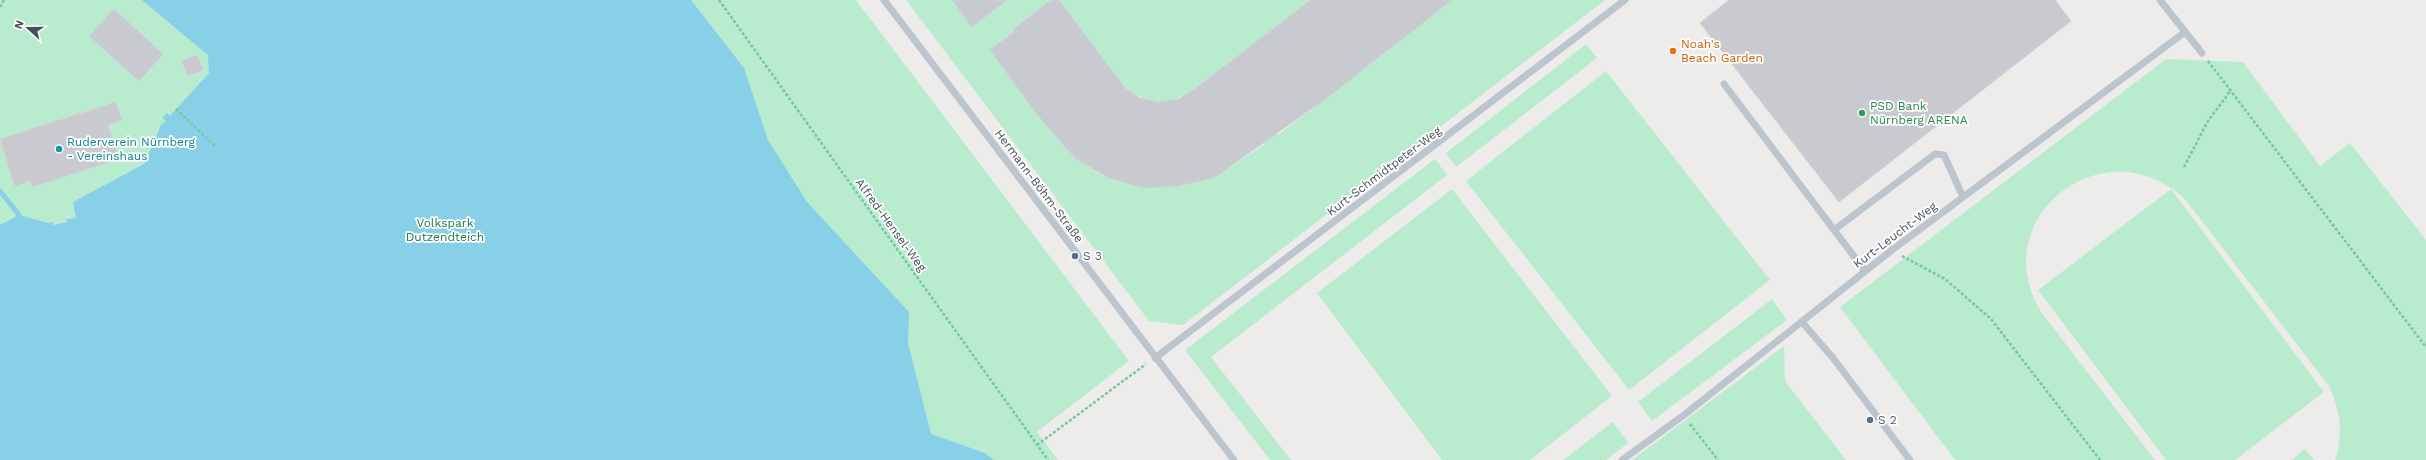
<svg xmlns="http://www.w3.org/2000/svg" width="2426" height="460" font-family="'Work Sans',sans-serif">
	<rect width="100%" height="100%" fill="#eeebeb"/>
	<g fill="#b9eccf">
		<polygon points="0,0 856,0 1129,361 1037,432 1058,460 0,460"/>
		<path d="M906,0H1051L1013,29L1024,44L999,63C1017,86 1035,109 1055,131C1065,142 1074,156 1086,165C1119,191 1166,189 1205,180L1194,151L1220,174L1265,144L1246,118L1259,109L1278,135L1316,106L1297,80L1413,0L1427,19L1452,0H1605L1183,325L1149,321Z"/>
		<path d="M1059,0H1311L1193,90C1168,106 1151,105 1126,89Z"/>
		<polygon points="1586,44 1597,58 1456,167 1446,153"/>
		<path d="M2166,59L2243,62L2320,166L2350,143L2426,240V460H2335C2344,434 2340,410 2329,386L2184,198C2102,124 1983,220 2042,313L2155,460H1955L1840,307Z"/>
		<polygon points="1606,71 1770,280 1629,390 1466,181"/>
		<polygon points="1435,159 1447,175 1211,357 1291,460 1270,460 1185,350"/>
		<polygon points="1452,189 1612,396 1530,460 1442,460 1317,293"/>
		<polygon points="2171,189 2324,392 2235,460 2166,460 2038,290"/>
		<polygon points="1772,299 1787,320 1652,421 1638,402"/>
		<polygon points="1784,346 1785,381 1846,460 1632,460"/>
		<polygon points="1613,422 1628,443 1606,460 1563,460"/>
		<polygon points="2305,449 2314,460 2291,460"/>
	</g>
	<polygon fill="#87d0e8" points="142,0 691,0 744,68 768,140 807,202 909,312 908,343 931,434 985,453 994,460 0,460 0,225 19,215 48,223 53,222 53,225 67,222 67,219 76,218 73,202 144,164 161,125 166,121 162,118 167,113 170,116 209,73 208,55"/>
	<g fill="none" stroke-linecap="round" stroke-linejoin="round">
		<polyline stroke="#87d0e8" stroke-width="5" points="0,191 19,215"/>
	</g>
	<g fill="#c8cad0" stroke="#cfd1d7">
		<polygon points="952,0 1007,0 972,27"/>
		<polygon points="1051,0 1059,0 1126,89 1140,98 1158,102 1179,99 1193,90 1311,0 1452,0 1328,97 1214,178 1178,186 1144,188 1109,178 1076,159 1036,113 990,50 1015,31 1013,29"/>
		<polygon points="1729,0 2055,0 2071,21 1839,202 1700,23"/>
		<polygon points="114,9 163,54 139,81 89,36"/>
		<polygon points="197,55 203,70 188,76 182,61"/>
		<polygon points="116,102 122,120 108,125 119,159 32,187 30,181 15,186 0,139"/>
	</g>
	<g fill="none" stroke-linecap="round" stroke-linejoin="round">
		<g stroke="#73c9a1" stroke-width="2.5" stroke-dasharray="3 2" stroke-linecap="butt">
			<polyline points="719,0 1048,460"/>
			<polyline points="0,7 4,0"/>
			<polyline points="2208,61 2426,347"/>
			<polyline points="176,109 215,146"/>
			<polyline points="2184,167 2208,121 2231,90"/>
			<polyline points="1902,256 1945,279 1991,319 2100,460"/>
			<polyline points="1690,424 1718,460"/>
			<polyline points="1037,445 1146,364"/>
		</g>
		<g stroke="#bcc5ce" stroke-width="7">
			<polyline points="884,0 1234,460"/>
			<polyline points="2160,0 2202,53"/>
			<polyline points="1724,84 1865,271"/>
			<polyline points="1834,230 1935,154 1944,155 1963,197"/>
			<polyline points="1802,322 1833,358 1910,460"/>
			<polyline points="1155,358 1625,0"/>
			<polyline points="1622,460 1684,415 1892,250 2185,32"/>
		</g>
	</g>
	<circle fill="#e8710a" stroke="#fff" stroke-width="1.5" cx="1673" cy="51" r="4"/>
	<circle fill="#2e9e5b" stroke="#fff" stroke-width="1.5" cx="1862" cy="113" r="4"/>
	<circle fill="#0f9aa8" stroke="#fff" stroke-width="1.5" cx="59" cy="149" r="4"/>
	<g fill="#5c6f8a" stroke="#fff" stroke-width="1.5">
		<circle cx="1075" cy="256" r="4"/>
		<circle cx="1870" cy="420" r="4"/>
	</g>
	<g text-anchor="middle" stroke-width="3.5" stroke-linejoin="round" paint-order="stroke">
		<g font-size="12" fill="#c56008" stroke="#fff" text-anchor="start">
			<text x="1681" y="48">Noah's<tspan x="1681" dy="14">Beach Garden</tspan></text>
		</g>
		<g font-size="12" fill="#27864d" stroke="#fff" text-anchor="start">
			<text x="1870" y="110">PSD Bank<tspan x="1870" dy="14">Nürnberg ARENA</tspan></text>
		</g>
		<g font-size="12" fill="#0d838f" stroke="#fff" text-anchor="start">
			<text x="67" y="146">Ruderverein Nürnberg<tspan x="67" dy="14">- Vereinshaus</tspan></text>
		</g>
		<g font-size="12" fill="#444e58" stroke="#fff">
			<text transform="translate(1384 171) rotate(-37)" y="4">Kurt-Schmidtpeter-Weg</text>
			<text transform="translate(1039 186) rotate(53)" y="4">Hermann-Böhm-Straße</text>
			<text transform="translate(891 225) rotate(54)" y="4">Alfred-Hensel-Weg</text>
			<text transform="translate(1895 235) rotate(-37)" y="4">Kurt-Leucht-Weg</text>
		</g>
		<g font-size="12" fill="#19764a" stroke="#fff">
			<text x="445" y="227">Volkspark<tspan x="445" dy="14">Dutzendteich</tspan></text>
		</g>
		<g font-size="12" fill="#4e5e75" stroke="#fff" text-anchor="start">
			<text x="1083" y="260">S 3</text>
			<text x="1878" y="424">S 2</text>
		</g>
	</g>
	<g transform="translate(28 28) rotate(291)" stroke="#ffffff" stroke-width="3" paint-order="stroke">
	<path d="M0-3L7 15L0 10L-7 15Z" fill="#444e58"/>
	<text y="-6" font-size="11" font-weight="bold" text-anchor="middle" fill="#444e58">N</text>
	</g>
</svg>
